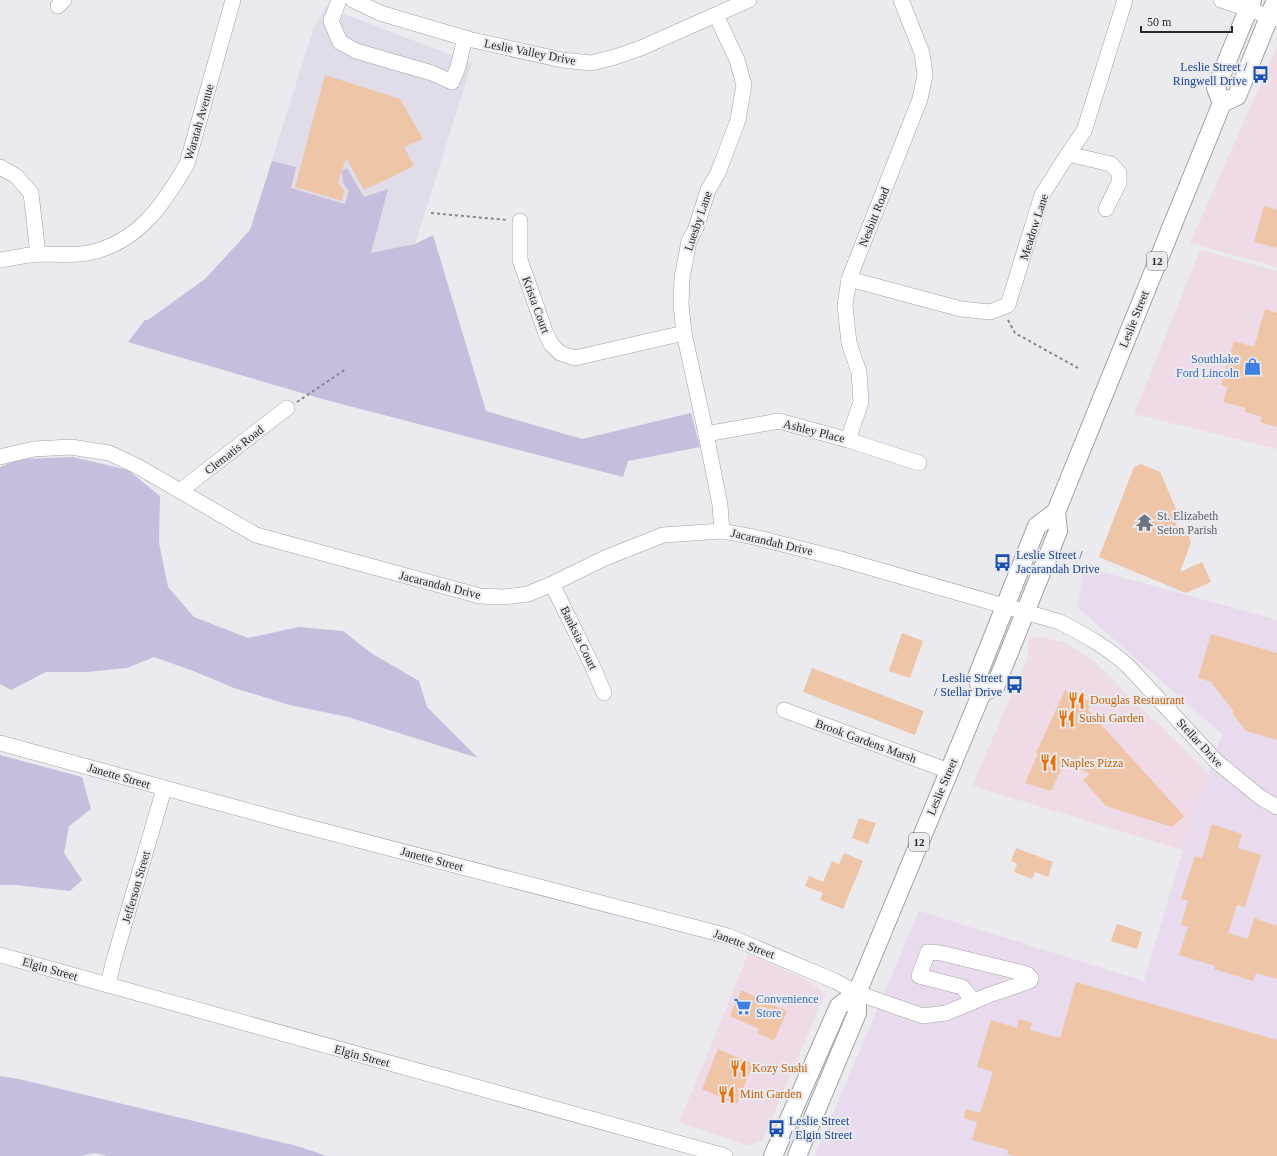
<svg xmlns="http://www.w3.org/2000/svg" width="1277" height="1156" font-family="'Times New Roman',serif">
	<rect width="100%" height="100%" fill="#ebeaee"/>
	<g fill="#efdae8">
		<polygon points="1277,47 1277,267 1190,243"/>
		<polygon points="1200,250 1277,271 1277,449 1134,414"/>
		<polygon points="1040,637 1063,642 1093,660 1209,774 1183,850 972,786 1028,657 1028,639"/>
		<polygon points="748,954 807,980 825,994 762,1141 749,1146 679,1122 713,1041"/>
	</g>
	<polygon fill="#e9dbee" points="1085,567 1277,620 1277,1156 815,1156 919,911 1144,981 1183,850 1222,734 1077,607"/>
	<polygon fill="#e0dde8" points="326,7 472,63 415,244 334,261 250,230 313,30"/>
	<g fill="#c7bddc">
		<polygon points="272,161 296,167 291,188 345,204 349,191 343,183 342,171 347,168 364,197 388,189 371,253 415,244 433,235 486,411 582,439 691,413 700,447 628,461 623,477 326,400 128,342 145,320 148,320 205,279 250,230"/>
		<polygon points="73,457 128,470 160,496 159,543 168,587 194,617 248,638 299,627 343,631 371,653 419,681 427,707 478,758 348,717 290,705 234,688 196,672 154,657 127,668 87,672 46,672 11,690 0,684 0,467 20,459"/>
		<polygon points="0,755 82,777 91,809 69,826 64,853 82,880 70,891 16,885 0,885"/>
		<polygon points="0,1076 19,1079 297,1146 327,1156 107,1156 95,1153 81,1156 0,1156"/>
	</g>
	<g fill="#eec5a7">
		<polygon points="325,75 400,99 423,139 404,147 414,166 364,190 346,158 338,183 344,190 342,201 295,187"/>
		<polygon points="1264,206 1277,210 1277,248 1254,242"/>
		<polygon points="1265,309 1277,313 1277,427 1260,422 1262,417 1245,412 1246,408 1223,402 1228,387 1221,385 1234,341 1254,347"/>
		<polygon points="1141,464 1160,472 1176,509 1173,516 1179,531 1188,533 1191,542 1180,572 1202,562 1211,582 1186,593 1099,557 1134,467"/>
		<polygon points="902,633 923,641 910,678 889,671"/>
		<polygon points="1211,634 1277,653 1277,740 1246,731 1232,713 1234,712 1211,682 1198,678"/>
		<polygon points="812,668 924,711 915,735 803,692"/>
		<polygon points="1065,690 1092,702 1088,710 1184,816 1172,827 1106,806 1083,780 1090,774 1065,762 1051,791 1025,783 1038,754 1036,753"/>
		<polygon points="859,818 876,823 868,844 852,838"/>
		<polygon points="1212,824 1242,834 1238,848 1261,855 1245,907 1237,905 1228,933 1248,939 1254,918 1277,926 1277,979 1256,973 1253,981 1214,969 1215,966 1179,955 1188,927 1181,925 1188,901 1181,899 1195,856 1202,858"/>
		<polygon points="1016,848 1053,862 1048,877 1035,872 1032,879 1014,872 1017,864 1011,861"/>
		<polygon points="844,853 863,861 843,909 820,900 823,893 805,886 809,876 823,882 832,861 839,864"/>
		<polygon points="1117,924 1142,932 1137,949 1111,941"/>
		<polygon points="1076,982 1277,1040 1277,1156 1015,1156 1007,1154 1008,1150 972,1140 977,1122 964,1118 966,1109 980,1113 993,1072 977,1067 991,1020 1017,1028 1019,1019 1032,1023 1030,1030 1060,1038"/>
		<polygon points="741,990 787,1011 774,1041 757,1033 759,1029 730,1016"/>
		<polygon points="718,1049 753,1064 737,1104 702,1089"/>
	</g>
	<g fill="none" stroke-linecap="round" stroke-linejoin="round">
		<defs>
			<g id="minor">
				<polyline points="339,0 331,21 340,42 356,51 432,73 452,82 458,67 465,38"/>
				<polyline points="353,0 380,13 468,39 562,60 591,63 615,57 641,48 749,0"/>
				<polyline points="1221,0 1277,19"/>
				<polyline points="58,6 64,0"/>
				<polyline points="716,15 737,60 744,85 738,120 718,173 708,190 696,228 689,241 682,278 681,305 684,333 706,434 720,505 722,531"/>
				<polyline points="1068,154 1111,164 1119,173 1119,183 1106,209"/>
				<polyline points="0,167 16,176 31,193 38,254"/>
				<polyline points="520,221 520,260 545,331 551,344 560,353 575,358 684,333"/>
				<path d="M0,260C13,258 26,255 39,254C55,254 73,256 88,253C138,243 163,205 187,164L233,0"/>
				<polyline points="849,279 961,309 990,312 1008,305 1042,195 1068,154 1084,131 1125,0"/>
				<polyline points="706,434 779,421 848,440 919,463"/>
				<polyline points="848,440 861,402 859,372 849,343 845,305 849,279 920,99 925,75 922,53 901,0"/>
				<path d="M0,457L34,449L71,447L109,453L137,466L256,535L480,596L504,597L528,594L552,584L605,558L663,535L722,531L754,537L837,558L1060,622C1085,635 1107,647 1128,666L1217,762L1260,797L1277,807"/>
				<polyline points="180,491 287,408"/>
				<polyline points="552,584 593,667 604,693"/>
				<polyline points="784,710 949,771"/>
				<polyline points="0,743 289,822 728,936 835,981 857,993 923,1016 946,1013 989,995 1030,981 1031,978 1027,974 941,953 928,952 919,976 962,987 974,1001"/>
				<polyline points="0,955 725,1156"/>
				<polyline points="108,985 113,963 164,789"/>
			</g>
			<g id="major">
				<polyline points="1222,103 1237,96 1276,0"/>
				<polyline points="982,692 995,687 1058,531 1056,512 1222,103 1216,88 1252,0"/>
				<polyline points="773,1156 839,1006 857,993"/>
				<polyline points="797,1156 857,1013 857,993 982,692 977,677 1037,526 1056,512"/>
			</g>
		</defs>
		<use href="#minor" stroke="#a1a0a4" stroke-width="16"/>
		<use href="#major" stroke="#a1a0a4" stroke-width="20"/>
		<g stroke="#868588" stroke-width="2" stroke-dasharray="3 3" stroke-linecap="butt">
			<polyline points="431,213 507,220"/>
			<polyline points="1008,320 1015,333 1078,368"/>
			<polyline points="297,402 346,369"/>
		</g>
		<use href="#minor" stroke="#fff" stroke-width="15"/>
		<use href="#major" stroke="#fff" stroke-width="18"/>
	</g>
	<defs>
		<symbol id="bus-bare" viewBox="-9 -9 18 18"><path d="M-5-6H5V4H4V6H2V4H-2V6H-4V4H-5ZM-3.5-4V0h7V-4ZM-3.5 1.2v1.5H-2V1.2ZM2 1.2v1.5H3.5V1.2Z" fill="#1a4fb4" stroke="#ebeaee" stroke-width="2.5" paint-order="stroke"/></symbol>
		<symbol id="shop-bare" viewBox="-9 -9 18 18"><path d="M-5-2.5h2.3a2.7 3.5 0 0 1 5.4 0H5L5.5 6h-11ZM-1.5-2.5h3a1.5 2.3 0 0 0-3 0Z" fill="#3f7fe0" stroke="#ebeaee" stroke-width="2.5" paint-order="stroke"/></symbol>
		<symbol id="temple-bare" viewBox="-9 -9 18 18"><path d="M0-6L5-2H3V0L6.5 2.5H4V6H1.5V3h-3V6H-4V2.5H-6.5L-3 0V-2H-5Z" fill="#6b7280" stroke="#ebeaee" stroke-width="2.5" paint-order="stroke"/></symbol>
		<symbol id="restaurant-bare" viewBox="-9 -9 18 18"><path d="M-5-6h1v4h1v-4h1v4h1v-4h1v5L-1.5 .5V6h-2V.5L-5-1ZM5-6V6H3V1.5H1.5Q1.5-4 5-6Z" fill="#e8710a" stroke="#ebeaee" stroke-width="2.5" paint-order="stroke"/></symbol>
		<symbol id="supermarket-bare" viewBox="-9 -9 18 18"><path d="M-6-5.5h2.5l.6 2H6L4.5 2H-2.5L-4.4-4H-6ZM-1.5 3.2a1.3 1.3 0 1 0 .1 0ZM3 3.2a1.3 1.3 0 1 0 .1 0Z" fill="#3f7fe0" stroke="#ebeaee" stroke-width="2.5" paint-order="stroke"/></symbol>
	</defs>
	<g fill-rule="evenodd">
		<use href="#bus-bare" x="1248" y="62" width="25" height="25"/>
		<use href="#shop-bare" x="1240" y="354" width="25" height="25"/>
		<use href="#temple-bare" x="1132" y="510" width="25" height="25"/>
		<use href="#bus-bare" x="990" y="550" width="25" height="25"/>
		<use href="#bus-bare" x="1002" y="672" width="25" height="25"/>
		<use href="#restaurant-bare" x="1064" y="688" width="25" height="25"/>
		<use href="#restaurant-bare" x="1054" y="706" width="25" height="25"/>
		<use href="#restaurant-bare" x="1036" y="750" width="25" height="25"/>
		<use href="#supermarket-bare" x="730" y="994" width="25" height="25"/>
		<use href="#restaurant-bare" x="726" y="1056" width="25" height="25"/>
		<use href="#restaurant-bare" x="714" y="1082" width="25" height="25"/>
		<use href="#bus-bare" x="764" y="1116" width="25" height="25"/>
	</g>
	<g text-anchor="middle" stroke-width="4" stroke-linejoin="round" paint-order="stroke">
		<g fill="#ebeaee" stroke="#636265" stroke-width="1">
			<rect x="1147" y="252" width="20" height="18" rx="3"/>
			<rect x="909" y="833" width="20" height="18" rx="3"/>
		</g>
		<g font-size="11" font-weight="bold" fill="#29282a">
			<text x="1157" y="265">12</text>
			<text x="919" y="846">12</text>
		</g>
		<g font-size="12" fill="#29282a" stroke="#ebeaee">
			<text transform="translate(530 52) rotate(11)" y="4">Leslie Valley Drive</text>
			<text transform="translate(199 122) rotate(-74)" y="4">Waratah Avenue</text>
			<text transform="translate(874 217) rotate(-68)" y="4">Nesbitt Road</text>
			<text transform="translate(698 221) rotate(-71)" y="4">Luesby Lane</text>
			<text transform="translate(1034 227) rotate(-72)" y="4">Meadow Lane</text>
			<text transform="translate(536 305) rotate(70)" y="4">Krista Court</text>
			<text transform="translate(1134 319) rotate(-68)" y="4">Leslie Street</text>
			<text transform="translate(814 431) rotate(14)" y="4">Ashley Place</text>
			<text transform="translate(234 450) rotate(-38)" y="4">Clematis Road</text>
			<text transform="translate(772 542) rotate(13)" y="4">Jacarandah Drive</text>
			<text transform="translate(440 585) rotate(14)" y="4">Jacarandah Drive</text>
			<text transform="translate(579 638) rotate(64)" y="4">Banksia Court</text>
			<text transform="translate(866 741) rotate(20)" y="4">Brook Gardens Marsh</text>
			<text transform="translate(1200 743) rotate(47)" y="4">Stellar Drive</text>
			<text transform="translate(119 776) rotate(16)" y="4">Janette Street</text>
			<text transform="translate(942 787) rotate(-67)" y="4">Leslie Street</text>
			<text transform="translate(432 859) rotate(15)" y="4">Janette Street</text>
			<text transform="translate(136 887) rotate(-74)" y="4">Jefferson Street</text>
			<text transform="translate(744 944) rotate(20)" y="4">Janette Street</text>
			<text transform="translate(50 969) rotate(16)" y="4">Elgin Street</text>
			<text transform="translate(362 1056) rotate(15)" y="4">Elgin Street</text>
		</g>
		<g font-size="12" fill="#164399" stroke="#ebeaee" text-anchor="end">
			<text x="1247" y="71">Leslie Street /<tspan x="1247" dy="14">Ringwell Drive</tspan></text>
			<text x="1016" y="559" text-anchor="start">Leslie Street /<tspan x="1016" dy="14">Jacarandah Drive</tspan></text>
			<text x="1002" y="682">Leslie Street<tspan x="1002" dy="14">/ Stellar Drive</tspan></text>
			<text x="789" y="1125" text-anchor="start">Leslie Street<tspan x="789" dy="14">/ Elgin Street</tspan></text>
		</g>
		<g font-size="12" fill="#366cbe" stroke="#ebeaee" text-anchor="end">
			<text x="1239" y="363">Southlake<tspan x="1239" dy="14">Ford Lincoln</tspan></text>
			<text x="756" y="1003" text-anchor="start">Convenience<tspan x="756" dy="14">Store</tspan></text>
		</g>
		<g font-size="12" fill="#5b616d" stroke="#ebeaee" text-anchor="start">
			<text x="1157" y="520">St. Elizabeth<tspan x="1157" dy="14">Seton Parish</tspan></text>
		</g>
		<g font-size="12" fill="#c56008" stroke="#ebeaee" text-anchor="start">
			<text x="1090" y="704">Douglas Restaurant</text>
			<text x="1079" y="722">Sushi Garden</text>
			<text x="1061" y="767">Naples Pizza</text>
			<text x="752" y="1072">Kozy Sushi</text>
			<text x="740" y="1098">Mint Garden</text>
		</g>
	</g>
	<path d="M1141 26v6h91v-6" fill="none" stroke="#29282a" stroke-width="2"/>
	<text x="1147" y="26" font-size="12" fill="#29282a" stroke="#ebeaee" stroke-width="3" paint-order="stroke">50 m</text>
</svg>
